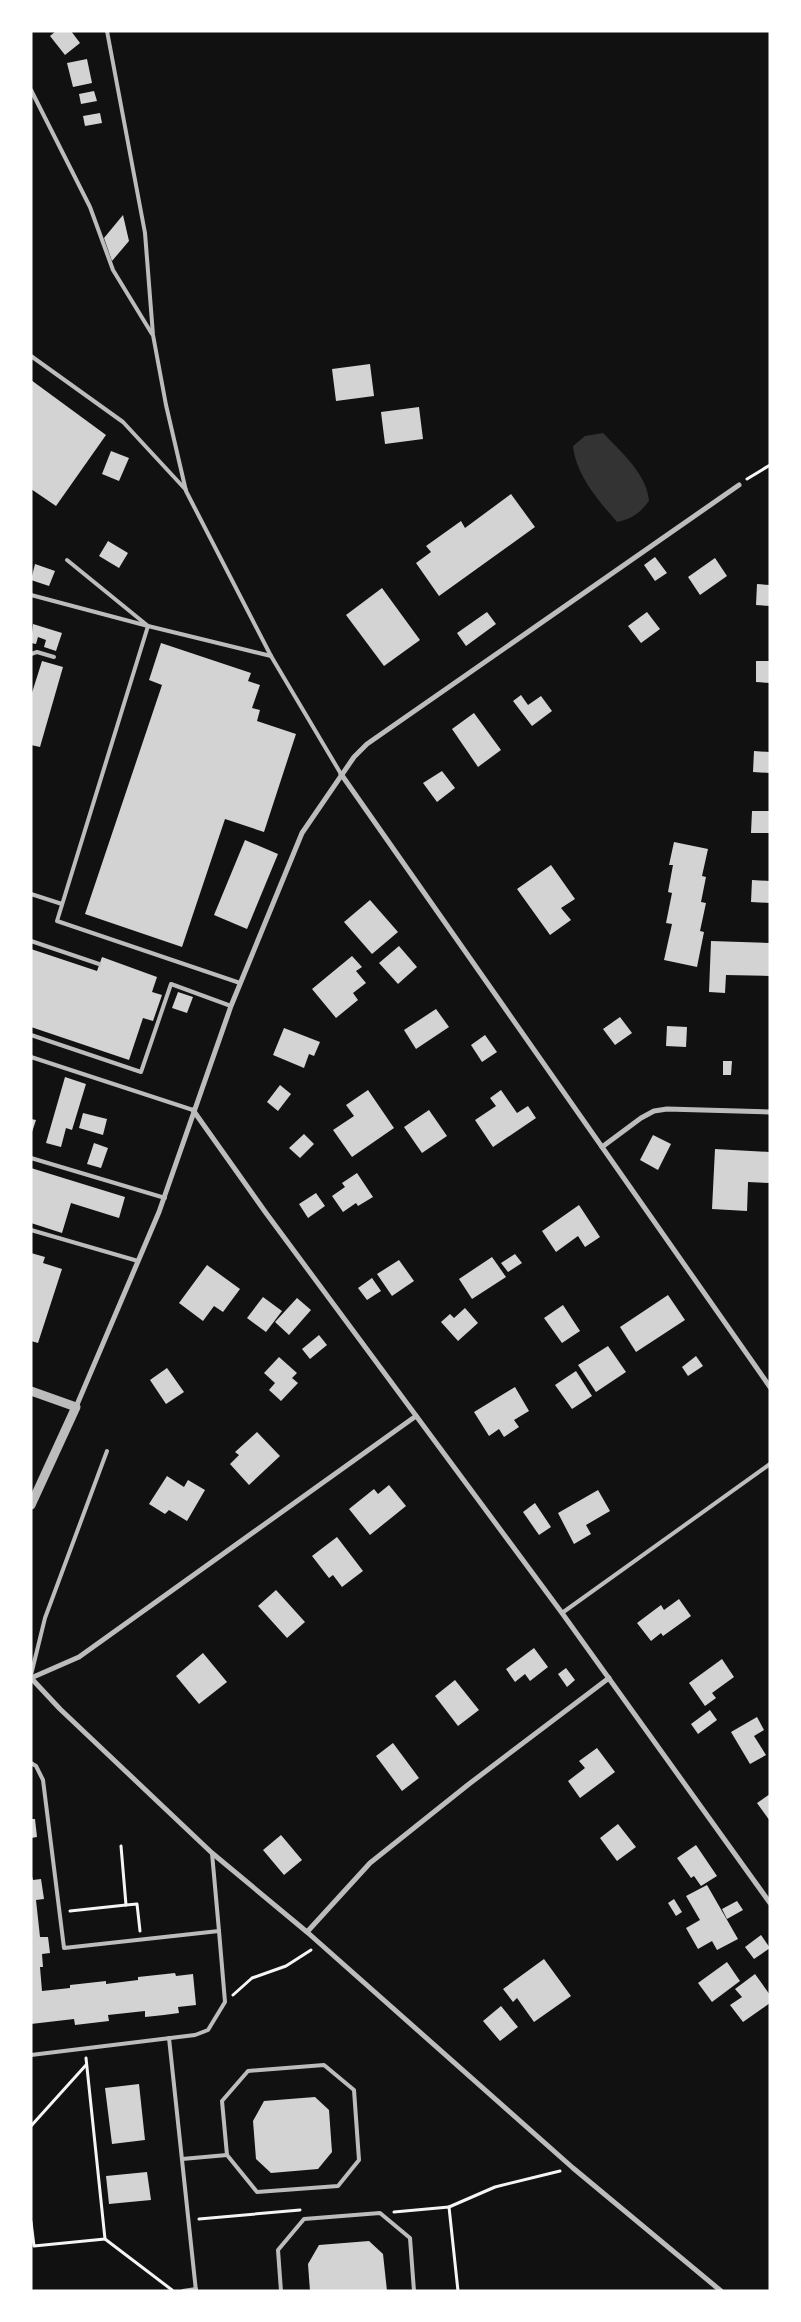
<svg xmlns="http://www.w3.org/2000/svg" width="801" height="2322" font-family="'DM Sans',sans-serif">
	<rect width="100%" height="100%" fill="#111"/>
	<path fill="#333" d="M603,433C621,452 647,474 649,501C640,513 632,519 617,522C598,500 576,475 573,446L585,436Z"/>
	<g fill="#d3d3d3">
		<polygon points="56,31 71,31 80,43 65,55 50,36"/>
		<polygon points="87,59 92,83 73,87 67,63"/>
		<polygon points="94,91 97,101 81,104 79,94"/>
		<polygon points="100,113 102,123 85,126 83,116"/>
		<polygon points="123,215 129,241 112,261 104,238"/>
		<polygon points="370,364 374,396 336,401 332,369"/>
		<polygon points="31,380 106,435 56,506 31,489"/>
		<polygon points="419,407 423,439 385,444 381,412"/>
		<polygon points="111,451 129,458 119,481 102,474"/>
		<polygon points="511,494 535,527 439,596 416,563 431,552 426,546 461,521 465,528"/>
		<polygon points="108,541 128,553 119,568 99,556"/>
		<polygon points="655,557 667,573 655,581 644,565"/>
		<polygon points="715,558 727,576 700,595 688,577"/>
		<polygon points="35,564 55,571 49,586 31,580"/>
		<polygon points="757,584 770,585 770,606 756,605"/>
		<polygon points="382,588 420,640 384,666 346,615"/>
		<polygon points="487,612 496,624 466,646 457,633"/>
		<polygon points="647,612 660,629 641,643 628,626"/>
		<polygon points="33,624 62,633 56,651 44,647 46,640 38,637 36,644 31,643"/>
		<polygon points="161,643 251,673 248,681 260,685 252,708 260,710 257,721 296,734 264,832 225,819 182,947 85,914 162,685 149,680"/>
		<polygon points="42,661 63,667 40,747 31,745 31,696"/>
		<polygon points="756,661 770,661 770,683 756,682"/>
		<polygon points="521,695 528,705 541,696 552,711 532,726 513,701"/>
		<polygon points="474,713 501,750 478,767 452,729"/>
		<polygon points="754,751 770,752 770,773 753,772"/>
		<polygon points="442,771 455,788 437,802 423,783"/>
		<polygon points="752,811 770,811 770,833 751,833"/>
		<polygon points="245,840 278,854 247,929 214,915"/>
		<polygon points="674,842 708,849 702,876 706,877 701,902 706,903 700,931 704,932 697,967 664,960 672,924 666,923 672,893 668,892 673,865 669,865"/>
		<polygon points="551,865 575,899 561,908 571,920 550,935 517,889"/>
		<polygon points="752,880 770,881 770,903 751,902"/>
		<polygon points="370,900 398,932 372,954 344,922"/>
		<polygon points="711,941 770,943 770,976 726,975 725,993 709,992"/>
		<polygon points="399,946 417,967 398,984 379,963"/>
		<polygon points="31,949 97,971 102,957 157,977 152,992 162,995 153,1021 143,1018 129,1060 31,1027"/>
		<polygon points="352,956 362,967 356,971 366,983 353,993 358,1000 336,1018 312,989"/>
		<polygon points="178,992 193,997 187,1013 172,1008"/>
		<polygon points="436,1009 449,1027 416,1049 404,1030"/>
		<polygon points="620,1017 632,1033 615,1045 603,1029"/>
		<polygon points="667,1026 687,1027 686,1047 666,1046"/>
		<polygon points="284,1028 320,1042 314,1056 309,1054 304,1068 273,1055"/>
		<polygon points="485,1035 497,1052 482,1062 471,1045"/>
		<polygon points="723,1061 732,1061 731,1075 723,1075"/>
		<polygon points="65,1077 86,1084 72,1130 66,1128 61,1147 46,1143"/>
		<polygon points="280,1085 291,1094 278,1111 267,1102"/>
		<polygon points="368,1090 394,1128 352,1157 333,1130 354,1116 346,1105"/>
		<polygon points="501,1090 517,1113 528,1106 536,1118 493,1147 475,1120 496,1106 490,1098"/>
		<polygon points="429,1110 447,1136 422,1153 404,1127"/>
		<polygon points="83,1113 107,1119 103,1135 79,1128"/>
		<polygon points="31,1119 36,1120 32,1132 31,1132"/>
		<polygon points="304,1134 314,1144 300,1158 289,1148"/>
		<polygon points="653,1135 671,1144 658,1170 640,1160"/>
		<polygon points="94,1143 108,1148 101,1168 87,1164"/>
		<polygon points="715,1149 770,1152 770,1183 748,1182 747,1211 712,1209"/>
		<polygon points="31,1168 125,1197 119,1218 71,1203 62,1233 31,1223"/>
		<polygon points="357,1173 373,1197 358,1206 356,1203 343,1212 332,1196 345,1187 342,1183"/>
		<polygon points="316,1193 325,1206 308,1218 299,1204"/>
		<polygon points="579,1205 600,1237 585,1247 578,1236 556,1252 542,1231"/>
		<polygon points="31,1253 45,1257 43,1263 62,1269 38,1343 31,1341"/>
		<polygon points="515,1254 522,1263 508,1272 501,1263"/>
		<polygon points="492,1257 506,1277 472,1299 459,1279"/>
		<polygon points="399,1260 414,1281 392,1296 377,1274"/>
		<polygon points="207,1265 240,1289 223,1312 214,1306 203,1321 179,1303"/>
		<polygon points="372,1278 381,1291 367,1300 358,1288"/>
		<polygon points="668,1295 685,1320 636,1352 620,1327"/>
		<polygon points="263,1297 282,1311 266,1332 247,1318"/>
		<polygon points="297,1298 311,1310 289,1335 275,1322"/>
		<polygon points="563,1305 580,1331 562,1343 544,1318"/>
		<polygon points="465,1308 478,1323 458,1341 441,1322 450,1314 454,1318"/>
		<polygon points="319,1335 327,1345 310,1359 302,1349"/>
		<polygon points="608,1346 626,1372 596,1392 578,1365"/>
		<polygon points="696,1356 703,1366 688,1376 682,1367"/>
		<polygon points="279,1357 297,1373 292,1378 298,1383 281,1401 269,1390 275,1383 264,1373"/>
		<polygon points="167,1368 184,1392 166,1404 150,1380"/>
		<polygon points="576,1371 592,1396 572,1409 555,1385"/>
		<polygon points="515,1387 529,1411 514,1420 519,1427 504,1437 499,1429 489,1436 474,1412"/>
		<polygon points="257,1432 280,1456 249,1485 230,1464 239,1455 235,1452"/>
		<polygon points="167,1476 184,1487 188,1480 205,1490 187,1521 169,1510 165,1514 149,1504"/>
		<polygon points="389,1485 406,1506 370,1535 349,1509 374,1489 378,1494"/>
		<polygon points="598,1490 610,1511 586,1525 591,1534 574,1544 558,1513"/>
		<polygon points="535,1503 551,1527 539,1535 523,1512"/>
		<polygon points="337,1537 363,1571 342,1587 333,1575 329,1578 312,1556"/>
		<polygon points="276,1590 305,1622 287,1638 258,1606"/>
		<polygon points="679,1599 691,1616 663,1636 661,1633 651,1641 637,1623 661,1605 664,1610"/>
		<polygon points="534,1648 548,1667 530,1681 525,1674 515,1682 506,1669"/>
		<polygon points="203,1653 227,1682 199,1704 176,1676"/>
		<polygon points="722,1659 734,1677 712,1693 716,1698 705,1706 689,1683"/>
		<polygon points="566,1668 575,1680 567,1687 558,1674"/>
		<polygon points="455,1680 479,1710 458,1726 435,1696"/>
		<polygon points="710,1710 717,1720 698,1734 691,1724"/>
		<polygon points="757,1717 764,1730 754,1736 766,1755 750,1764 731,1732"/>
		<polygon points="393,1743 419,1778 402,1791 376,1756"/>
		<polygon points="597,1748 615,1772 580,1798 568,1781 585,1768 579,1761"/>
		<polygon points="770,1794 770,1821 757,1803"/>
		<polygon points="31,1819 35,1819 37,1837 31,1838"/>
		<polygon points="618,1824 636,1847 617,1861 600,1838"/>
		<polygon points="281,1835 302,1860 284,1875 263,1850"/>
		<polygon points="696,1845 717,1876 701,1886 694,1876 691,1878 677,1858"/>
		<polygon points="31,1873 33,1880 41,1879 44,1899 36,1900 40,1937 48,1937 50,1953 42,1954 43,1967 40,1967 42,1991 70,1988 70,1985 106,1981 106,1984 138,1980 138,1977 175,1973 176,1976 193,1974 196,2005 178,2007 179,2013 164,2015 145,2017 145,2011 108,2015 109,2021 75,2025 74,2019 31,2024"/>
		<polygon points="707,1885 738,1939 717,1950 712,1941 698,1949 686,1928 700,1920 686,1896"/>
		<polygon points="674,1899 682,1912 676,1916 668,1903"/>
		<polygon points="737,1901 743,1910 727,1919 722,1909"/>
		<polygon points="761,1935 770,1948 754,1959 745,1947"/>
		<polygon points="544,1959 571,1996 534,2022 517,1998 513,2002 503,1989"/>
		<polygon points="727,1962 740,1981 712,2002 698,1983"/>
		<polygon points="755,1974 770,1995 770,2003 743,2022 730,2005 742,1997 735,1989"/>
		<polygon points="501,2006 518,2027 500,2041 483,2021"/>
		<polygon points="139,2084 145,2140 112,2144 105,2088"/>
		<polygon points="315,2097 329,2110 332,2152 318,2169 271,2173 256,2159 253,2121 264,2101"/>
		<polygon points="147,2172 151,2200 109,2204 106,2176"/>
		<polygon points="369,2241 383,2254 387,2291 310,2291 308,2264 319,2245"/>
	</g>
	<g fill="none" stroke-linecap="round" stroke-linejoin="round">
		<g stroke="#f5f5f5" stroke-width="3">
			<polyline points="747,479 770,465"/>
			<polyline points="121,1846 126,1905 137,1904 140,1931"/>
			<polyline points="70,1911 126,1905"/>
			<polyline points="233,1995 252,1978 286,1966 311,1950"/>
			<polyline points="86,2058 105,2239 172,2290"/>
			<polyline points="31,2126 86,2065"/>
			<polyline points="449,2207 495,2187 560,2171"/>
			<polyline points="394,2212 449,2207 458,2291"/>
			<polyline points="199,2219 300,2210"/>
			<polyline points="31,2222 34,2246 105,2239"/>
		</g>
		<g stroke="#bcbcbc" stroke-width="4">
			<polyline points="107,31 145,233 153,335 166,405 186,491 271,656 341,774"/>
			<polyline points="31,90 90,207 113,270 152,334"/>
			<polyline points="31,356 123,422 186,490"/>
			<polyline points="67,560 148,626 271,656"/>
			<polyline points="31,595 148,626 57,921 240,983"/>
			<polyline points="31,654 37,652 54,657"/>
			<polyline points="31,894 62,904"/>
			<polyline points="31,941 99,964"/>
			<polyline points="31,1035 141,1072 171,984 231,1006"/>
			<polyline points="31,1057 193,1110"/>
			<polyline points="31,1158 165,1198"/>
			<polyline points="31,1230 138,1261"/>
			<polyline points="562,1613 770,1464"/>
			<polyline points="31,1675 45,1618 107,1451"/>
			<polyline points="31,1763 36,1766 43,1780 64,1948 219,1931 225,2002 208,2030 195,2035 31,2055"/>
			<polyline points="212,1853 219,1931"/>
			<polyline points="169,2038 196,2291"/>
			<polygon points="324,2065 354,2090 359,2160 338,2186 257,2192 227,2155 222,2101 248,2071"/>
			<polyline points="182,2159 227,2155"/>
			<polyline points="183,2291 196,2289"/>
			<polyline points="281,2291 278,2250 304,2219 380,2213 410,2238 414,2291"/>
		</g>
		<g stroke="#bcbcbc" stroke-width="5">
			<polyline points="341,774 770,1387"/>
			<polyline points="193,1110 266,1213 562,1613 770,1903"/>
			<polyline points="602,1147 641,1118 654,1111 667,1109 770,1112"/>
			<polyline points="76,1407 159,1212 231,1006 302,833 354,757 367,744 739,485"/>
			<polyline points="31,1678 60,1709 212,1853 307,1932 573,2168 721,2291"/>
			<polyline points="31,1678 79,1657 416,1416"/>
			<polyline points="307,1932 370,1863 469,1784 609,1678"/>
		</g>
		<polyline stroke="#bcbcbc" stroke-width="9" points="31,1391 76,1407 31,1505"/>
	</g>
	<rect width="801" height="2322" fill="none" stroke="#ffffff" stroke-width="65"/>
</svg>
